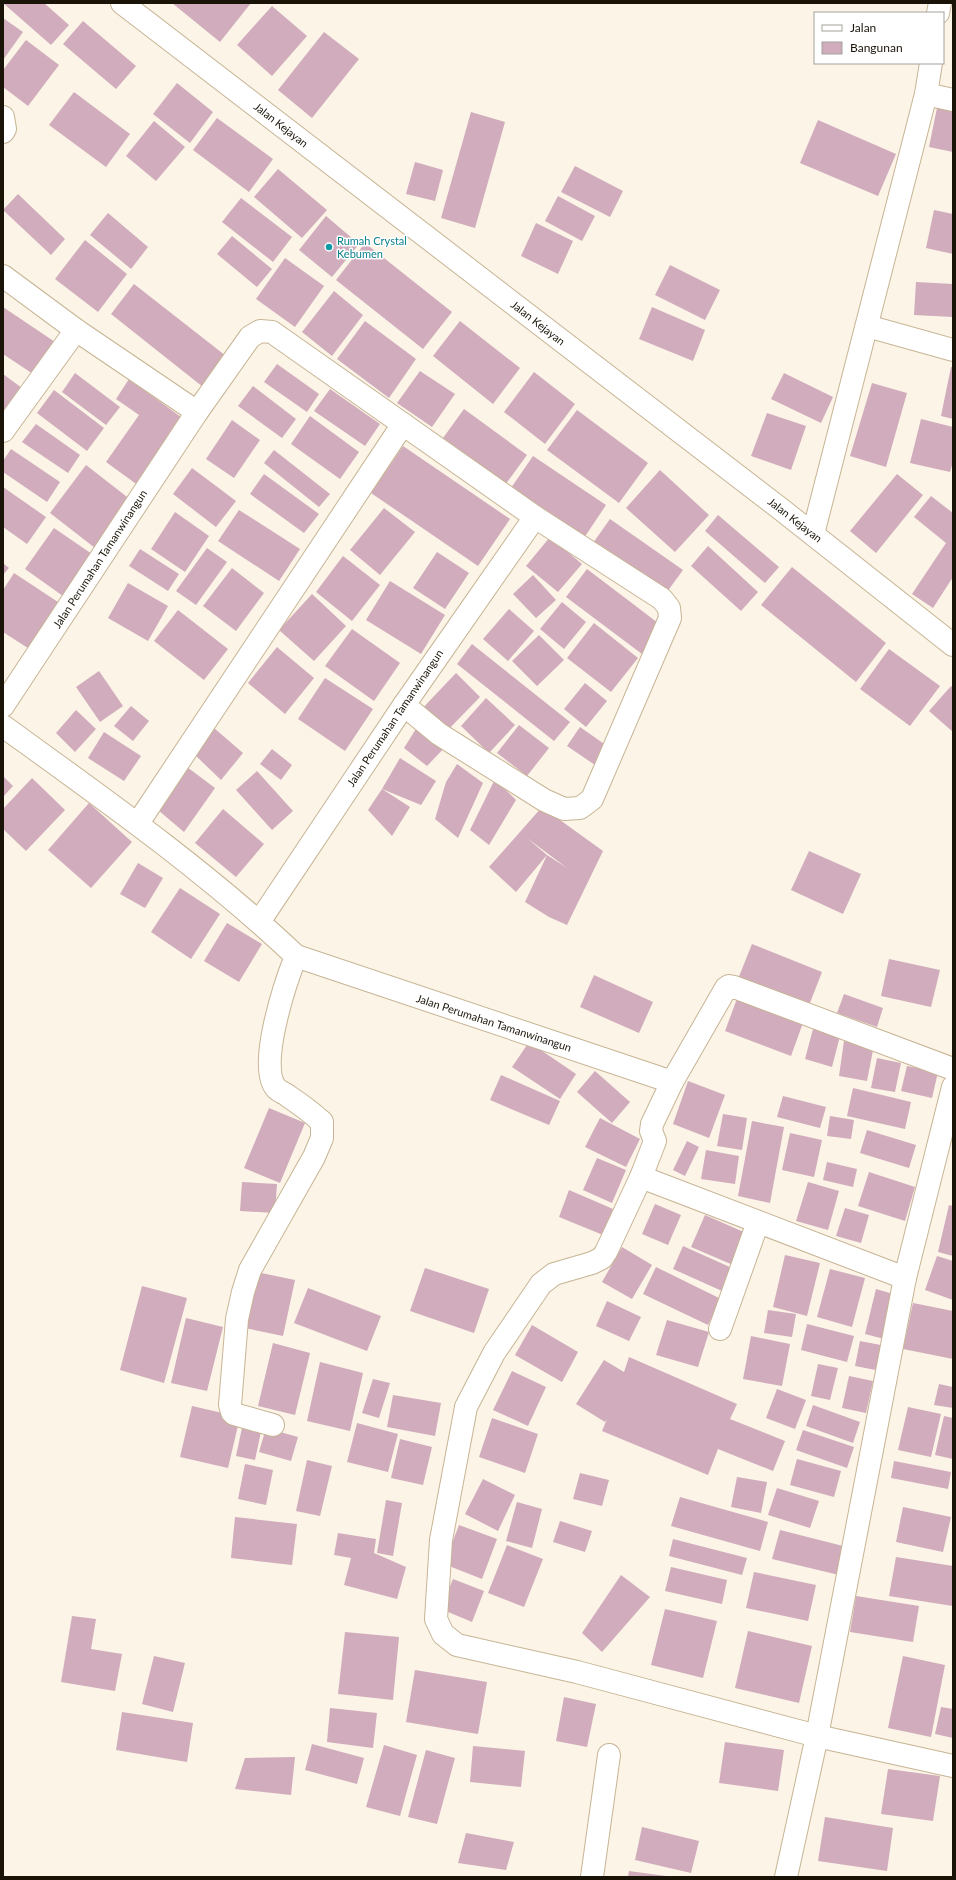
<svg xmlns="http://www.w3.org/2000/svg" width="956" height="1880" font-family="Lato,sans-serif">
	<rect width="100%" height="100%" fill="#fcf4e7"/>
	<g fill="#d1acbd">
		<polygon points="3,3 44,3 69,25 51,45"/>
		<polygon points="172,3 251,3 220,42"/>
		<polygon points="272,6 307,36 272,76 237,45"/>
		<polygon points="3,18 23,32 3,60"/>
		<polygon points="83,21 136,66 116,89 63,44"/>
		<polygon points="324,32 359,59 312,118 278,90"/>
		<polygon points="26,40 59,65 28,106 3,87 3,70"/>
		<polygon points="177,83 213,112 190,143 153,114"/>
		<polygon points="74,92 130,134 106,167 49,125"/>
		<polygon points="938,103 953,107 953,152 929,147"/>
		<polygon points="471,112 505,122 475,228 441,218"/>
		<polygon points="217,118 273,159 249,192 193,150"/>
		<polygon points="818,120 896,154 878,196 800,163"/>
		<polygon points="154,121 185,147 156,181 126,156"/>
		<polygon points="415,162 443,170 435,201 406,194"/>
		<polygon points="575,166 623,191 610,217 561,192"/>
		<polygon points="278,169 327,210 302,238 254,197"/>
		<polygon points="18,194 65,239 51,255 3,210"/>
		<polygon points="558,196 595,216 582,241 545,221"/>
		<polygon points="241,198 292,237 273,262 222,222"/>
		<polygon points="934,210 953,214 953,254 926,248"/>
		<polygon points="108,213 148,247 131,269 90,235"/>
		<polygon points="326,216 359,244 332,277 299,250"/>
		<polygon points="536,223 573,241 558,274 521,256"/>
		<polygon points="232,236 272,269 257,287 217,254"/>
		<polygon points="85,240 127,274 98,312 55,279"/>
		<polygon points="365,243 452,312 423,349 336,280"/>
		<polygon points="285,258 324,286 295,327 256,299"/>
		<polygon points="670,265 720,290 705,320 655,295"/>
		<polygon points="916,282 953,284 953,317 914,315"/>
		<polygon points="134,284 226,356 203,387 111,314"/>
		<polygon points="334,291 363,315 332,356 302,332"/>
		<polygon points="3,307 55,342 33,374 3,354"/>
		<polygon points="652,307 705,330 693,361 639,339"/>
		<polygon points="365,321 416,359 389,398 337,359"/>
		<polygon points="460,321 520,368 493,404 433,356"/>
		<polygon points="277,364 319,394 307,412 264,382"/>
		<polygon points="951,367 953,367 953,419 941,416"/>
		<polygon points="420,371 455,394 432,427 397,403"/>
		<polygon points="534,372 575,404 545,444 504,412"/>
		<polygon points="75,373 120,407 106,425 62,392"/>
		<polygon points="784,373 833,397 821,423 771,399"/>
		<polygon points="3,374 22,388 3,415"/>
		<polygon points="129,379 185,420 139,486 106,462 139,415 116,399"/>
		<polygon points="872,383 907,393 886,467 850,456"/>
		<polygon points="253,386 296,419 282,438 238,406"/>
		<polygon points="330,389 380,424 365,446 314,411"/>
		<polygon points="54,390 104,428 87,451 37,413"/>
		<polygon points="464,409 527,455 505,485 443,438"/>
		<polygon points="577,410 648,463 619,503 547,450"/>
		<polygon points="767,413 806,426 791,470 751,456"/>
		<polygon points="310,416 359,452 340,479 291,444"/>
		<polygon points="921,419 953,427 953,462 950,472 910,463"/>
		<polygon points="232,420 260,440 234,478 206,459"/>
		<polygon points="36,424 80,455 68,473 22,442"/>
		<polygon points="403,446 510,519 478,566 371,493"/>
		<polygon points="11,449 60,482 47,502 3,472 3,461"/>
		<polygon points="274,450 330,494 319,507 264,463"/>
		<polygon points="533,456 606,505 584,538 511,488"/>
		<polygon points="86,465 131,500 95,548 50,513"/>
		<polygon points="192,468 236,501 216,527 173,494"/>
		<polygon points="660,470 709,515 675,552 626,508"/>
		<polygon points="264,474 319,514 304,533 250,494"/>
		<polygon points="897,474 923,495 876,553 850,531"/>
		<polygon points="3,487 46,517 27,544 3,527"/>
		<polygon points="931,496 953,513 953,577 933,608 912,594 946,543 914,517"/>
		<polygon points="384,508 415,532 380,575 350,550"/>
		<polygon points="239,510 300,549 279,581 218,541"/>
		<polygon points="175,512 209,536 185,572 151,549"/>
		<polygon points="718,515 779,567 765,583 705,531"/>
		<polygon points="610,519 683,570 664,596 591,546"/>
		<polygon points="54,528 92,554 63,596 25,569"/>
		<polygon points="550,537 582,564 558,592 526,566"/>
		<polygon points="708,546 758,592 741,611 691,566"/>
		<polygon points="207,548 227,562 196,605 176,591"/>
		<polygon points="140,549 179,574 168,591 129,566"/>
		<polygon points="437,552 469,573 445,609 413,588"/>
		<polygon points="343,556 380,585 352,621 316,592"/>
		<polygon points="3,563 9,568 3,575"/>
		<polygon points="792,567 886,643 856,682 761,605"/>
		<polygon points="232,568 264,593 236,631 203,606"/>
		<polygon points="587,569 662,626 642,654 566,597"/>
		<polygon points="14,573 64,606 34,652 3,632 3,590"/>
		<polygon points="533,575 556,600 536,618 513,594"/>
		<polygon points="390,581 445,615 421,654 366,620"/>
		<polygon points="128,583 168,606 148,641 108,618"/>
		<polygon points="312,594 346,626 314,661 279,630"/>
		<polygon points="562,602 586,622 564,649 540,629"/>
		<polygon points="509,609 534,631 508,661 483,639"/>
		<polygon points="178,610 228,649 204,680 154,641"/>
		<polygon points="594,623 638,658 611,692 567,658"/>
		<polygon points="352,629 400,663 374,701 325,666"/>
		<polygon points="539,635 564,660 537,686 512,661"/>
		<polygon points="472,644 570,722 554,741 457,664"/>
		<polygon points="277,647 314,678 285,714 248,683"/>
		<polygon points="889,649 940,686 910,726 860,689"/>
		<polygon points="99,671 123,706 100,722 76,687"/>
		<polygon points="456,673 480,697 442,736 419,712"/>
		<polygon points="325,678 373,709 345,751 298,719"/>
		<polygon points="585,683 607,701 586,727 564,709"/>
		<polygon points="951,686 953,688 953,732 929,711"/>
		<polygon points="486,698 515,725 489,753 461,726"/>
		<polygon points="131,706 149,721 133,741 114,726"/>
		<polygon points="76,710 96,729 75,752 56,733"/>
		<polygon points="419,724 449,743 427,766 404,748"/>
		<polygon points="519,725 549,748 527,776 497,753"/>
		<polygon points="580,727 610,748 598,767 567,746"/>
		<polygon points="214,728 243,753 221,780 194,754"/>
		<polygon points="104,732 141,756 124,781 88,758"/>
		<polygon points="272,749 292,765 281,780 260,764"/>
		<polygon points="400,758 436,781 421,805 382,789"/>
		<polygon points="457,764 483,783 458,838 435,819 446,782"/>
		<polygon points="187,767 215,788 184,832 158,810"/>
		<polygon points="257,771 293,811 272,830 236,790"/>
		<polygon points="3,776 13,786 3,797"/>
		<polygon points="32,778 65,810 26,851 3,829 3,809"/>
		<polygon points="495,779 516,800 489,845 470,830"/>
		<polygon points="382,789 410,807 392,836 368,810"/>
		<polygon points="89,803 132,842 91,888 48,850"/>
		<polygon points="542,807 603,851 567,925 549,917 525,902 547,855 567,868 527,838 547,855 516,892 489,867"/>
		<polygon points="223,809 264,844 236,877 195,843"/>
		<polygon points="809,851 861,874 843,914 791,890"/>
		<polygon points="138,863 163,878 145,908 120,894"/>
		<polygon points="180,888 220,914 191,959 151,932"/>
		<polygon points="227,923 262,944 239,982 204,961"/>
		<polygon points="752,944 822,972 808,1008 738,979"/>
		<polygon points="889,959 940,970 931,1007 881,996"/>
		<polygon points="594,975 653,1002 639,1033 580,1007"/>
		<polygon points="844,994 883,1008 877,1027 837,1013"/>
		<polygon points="738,996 804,1020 791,1056 725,1031"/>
		<polygon points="813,1029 840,1036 832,1067 805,1059"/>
		<polygon points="844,1041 874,1045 867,1081 839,1076"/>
		<polygon points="529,1042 576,1074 560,1099 512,1067"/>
		<polygon points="877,1058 901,1063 895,1092 871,1088"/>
		<polygon points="907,1066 938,1072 932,1098 901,1091"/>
		<polygon points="595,1071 630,1102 612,1123 577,1092"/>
		<polygon points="501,1075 560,1101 549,1125 490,1100"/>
		<polygon points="688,1081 725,1095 709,1138 673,1124"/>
		<polygon points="853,1088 911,1102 905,1129 847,1116"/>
		<polygon points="783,1096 826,1107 820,1128 777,1117"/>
		<polygon points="269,1108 305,1123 280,1183 244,1168"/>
		<polygon points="723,1114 747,1118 742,1150 717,1146"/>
		<polygon points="830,1116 854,1120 851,1139 827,1136"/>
		<polygon points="600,1118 640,1139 626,1167 585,1147"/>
		<polygon points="752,1121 784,1127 770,1203 738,1196"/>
		<polygon points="867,1130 916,1145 909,1168 860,1153"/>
		<polygon points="790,1133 822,1140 814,1177 782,1170"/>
		<polygon points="687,1141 699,1147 685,1176 673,1170"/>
		<polygon points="706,1150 739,1156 735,1184 701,1179"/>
		<polygon points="597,1158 626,1170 612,1203 583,1190"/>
		<polygon points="827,1162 857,1169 853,1187 823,1180"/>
		<polygon points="869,1172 915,1187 905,1221 858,1206"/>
		<polygon points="242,1182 277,1184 275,1213 240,1211"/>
		<polygon points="808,1182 839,1191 828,1230 796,1221"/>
		<polygon points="569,1190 613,1209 603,1235 559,1217"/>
		<polygon points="655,1204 681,1215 668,1245 642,1234"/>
		<polygon points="949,1205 953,1206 953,1256 938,1252"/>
		<polygon points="845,1208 869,1215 861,1243 836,1236"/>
		<polygon points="705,1215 746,1233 733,1265 691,1247"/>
		<polygon points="683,1246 732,1268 722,1291 673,1269"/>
		<polygon points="622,1247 652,1265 632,1299 602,1282"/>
		<polygon points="785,1255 820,1263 807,1316 773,1307"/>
		<polygon points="937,1256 953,1261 953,1300 925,1290"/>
		<polygon points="656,1267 721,1299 708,1325 643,1294"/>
		<polygon points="425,1268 489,1289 474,1333 410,1311"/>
		<polygon points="830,1269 865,1278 852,1327 817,1317"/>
		<polygon points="251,1271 295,1280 283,1336 240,1327"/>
		<polygon points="142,1286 187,1298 164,1383 120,1370"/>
		<polygon points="308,1288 381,1316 367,1351 294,1323"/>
		<polygon points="876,1289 900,1296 888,1340 865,1334"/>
		<polygon points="607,1301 641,1317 629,1341 596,1326"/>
		<polygon points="913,1303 953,1311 953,1359 903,1349"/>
		<polygon points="768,1310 796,1314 792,1337 764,1333"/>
		<polygon points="186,1318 223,1327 207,1391 171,1383"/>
		<polygon points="667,1320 709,1332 698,1367 656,1355"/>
		<polygon points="807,1324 854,1336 847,1362 801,1350"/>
		<polygon points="532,1325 578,1352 562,1382 515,1355"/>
		<polygon points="751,1336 790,1344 782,1386 743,1379"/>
		<polygon points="860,1341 886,1346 881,1371 855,1366"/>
		<polygon points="273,1343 310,1353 295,1415 258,1406"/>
		<polygon points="629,1357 737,1404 730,1419 785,1441 773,1471 718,1449 708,1475 602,1431 607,1419 605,1422 576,1404 604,1360 624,1372"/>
		<polygon points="320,1362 363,1373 350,1431 307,1421"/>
		<polygon points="818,1364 838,1368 830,1400 811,1396"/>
		<polygon points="512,1371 546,1387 528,1426 493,1410"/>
		<polygon points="849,1376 873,1381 866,1413 842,1408"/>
		<polygon points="373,1379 390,1383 379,1418 362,1413"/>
		<polygon points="939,1384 953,1387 953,1408 934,1405"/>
		<polygon points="777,1389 806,1400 795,1429 766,1418"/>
		<polygon points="393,1395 441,1403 435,1436 387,1427"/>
		<polygon points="813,1405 860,1422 853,1443 806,1426"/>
		<polygon points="192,1406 240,1417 228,1468 180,1457"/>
		<polygon points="908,1407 941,1414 931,1457 898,1450"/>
		<polygon points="944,1416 953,1418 953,1459 935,1455"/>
		<polygon points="492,1418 538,1434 525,1473 479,1457"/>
		<polygon points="243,1423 262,1427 255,1460 236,1456"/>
		<polygon points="357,1423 398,1434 388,1472 347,1462"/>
		<polygon points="266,1428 298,1437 291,1461 259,1452"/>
		<polygon points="803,1430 854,1447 847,1468 796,1450"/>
		<polygon points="400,1439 432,1447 423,1485 391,1478"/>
		<polygon points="797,1459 841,1471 834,1497 790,1485"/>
		<polygon points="307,1460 332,1466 320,1516 296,1511"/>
		<polygon points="894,1461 951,1472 948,1489 891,1478"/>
		<polygon points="245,1464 273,1470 266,1505 238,1499"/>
		<polygon points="580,1473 609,1480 602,1506 573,1499"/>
		<polygon points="737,1477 767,1482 761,1513 731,1507"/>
		<polygon points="483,1479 515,1495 498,1531 465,1514"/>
		<polygon points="777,1488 819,1501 810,1528 768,1515"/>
		<polygon points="680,1497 768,1522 760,1551 671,1526"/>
		<polygon points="386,1500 402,1503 393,1556 377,1553"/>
		<polygon points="517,1502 542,1509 532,1548 506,1541"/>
		<polygon points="903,1507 951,1517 943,1552 896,1542"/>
		<polygon points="235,1517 297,1524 292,1565 231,1558"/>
		<polygon points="560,1521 592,1531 585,1552 553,1542"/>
		<polygon points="459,1525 497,1539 482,1579 444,1564"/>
		<polygon points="780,1530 847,1547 839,1575 772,1559"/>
		<polygon points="338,1533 376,1539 374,1553 406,1567 397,1599 344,1585 351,1558 334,1555"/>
		<polygon points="673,1539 747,1558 742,1575 669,1556"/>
		<polygon points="507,1545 543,1559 524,1607 488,1593"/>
		<polygon points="896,1557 953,1566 953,1606 889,1596"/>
		<polygon points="671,1567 727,1580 722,1604 665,1591"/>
		<polygon points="754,1572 816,1585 808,1621 746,1608"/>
		<polygon points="621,1575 650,1597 602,1652 582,1633"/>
		<polygon points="453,1579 484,1591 472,1622 441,1609"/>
		<polygon points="856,1596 919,1606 913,1642 850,1632"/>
		<polygon points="665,1609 717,1621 703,1678 651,1665"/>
		<polygon points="72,1616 96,1619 91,1649 122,1654 115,1691 61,1682"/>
		<polygon points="748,1631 812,1646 799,1703 735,1688"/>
		<polygon points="345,1632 399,1637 393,1700 338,1694"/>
		<polygon points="154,1656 185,1663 173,1712 142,1704"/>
		<polygon points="903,1656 945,1665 931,1737 888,1728"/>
		<polygon points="415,1670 487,1682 478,1734 406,1722"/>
		<polygon points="564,1697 596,1704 587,1747 556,1741"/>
		<polygon points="941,1707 953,1709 953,1738 935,1734"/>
		<polygon points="330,1708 377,1713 373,1748 327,1742"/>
		<polygon points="122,1712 193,1723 187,1762 116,1750"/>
		<polygon points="725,1742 784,1750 778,1791 719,1783"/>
		<polygon points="312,1744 364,1758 357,1784 305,1770"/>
		<polygon points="384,1745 417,1755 400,1816 366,1807"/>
		<polygon points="473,1746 525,1751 521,1787 470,1782"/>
		<polygon points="426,1750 455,1758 437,1824 408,1817"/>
		<polygon points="295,1757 291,1795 235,1789 245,1758"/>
		<polygon points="888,1769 940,1776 933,1821 881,1814"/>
		<polygon points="825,1817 893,1828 887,1871 818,1861"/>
		<polygon points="642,1827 699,1841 691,1873 635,1860"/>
		<polygon points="466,1833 514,1842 506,1870 458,1863"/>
		<polygon points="629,1871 666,1876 666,1877 628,1877"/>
	</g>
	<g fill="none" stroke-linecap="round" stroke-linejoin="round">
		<defs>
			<g id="minor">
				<polyline points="938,13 940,3"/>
				<polyline points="926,94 953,100"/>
				<polyline points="3,117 5,129 3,132"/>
				<polyline points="3,276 76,330 197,412 250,337 260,331 272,332 535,517 662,599 669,608 670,618 592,799 580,808 564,809 544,800 439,734 404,705"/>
				<polyline points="867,326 953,350"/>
				<polyline points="3,431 76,330"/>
				<polyline points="813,534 926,94 931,63"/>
				<polyline points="3,706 197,412"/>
				<path d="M3,726C104,799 206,871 296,956L672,1082"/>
				<polyline points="138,823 403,424"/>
				<polyline points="259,922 404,705 535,517"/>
				<polyline points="953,1069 734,987 729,986 726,988 672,1082 652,1124 651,1131 655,1141 641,1177 606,1252 602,1258 592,1263 554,1274 541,1284 494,1353 466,1407 441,1540 436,1619 443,1634 457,1645 577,1672 817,1736 953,1766"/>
				<polyline points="641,1177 905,1278"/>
				<polyline points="720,1329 758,1222"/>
				<path d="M273,1425L234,1414L232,1412L230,1405L237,1319L243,1292L250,1270L314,1157L322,1138V1122C311,1112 300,1104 288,1096C285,1093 280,1092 277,1089C256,1069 286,981 296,956"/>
				<polyline points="592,1877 609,1755"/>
				<polyline points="786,1877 817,1736 905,1278 953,1087"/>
			</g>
			<polyline id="major" points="122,3 782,510 953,645"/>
		</defs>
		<use href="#minor" stroke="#c7b494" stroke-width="24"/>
		<use href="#major" stroke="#c7b494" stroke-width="24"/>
		<use href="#minor" stroke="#fff" stroke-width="22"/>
		<use href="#major" stroke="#fff" stroke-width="22"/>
	</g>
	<circle fill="#0f9aa8" stroke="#fff" stroke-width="1.5" cx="329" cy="247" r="4"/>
	<g text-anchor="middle" stroke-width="3" stroke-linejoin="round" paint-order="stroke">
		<g font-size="11" fill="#1a1308" stroke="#fff">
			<text transform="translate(281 125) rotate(38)" y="4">Jalan Kejayan</text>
			<text transform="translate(538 323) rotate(38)" y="4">Jalan Kejayan</text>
			<text transform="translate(795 520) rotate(38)" y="4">Jalan Kejayan</text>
			<text transform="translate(100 559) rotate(-57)" y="4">Jalan Perumahan Tamanwinangun</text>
			<text transform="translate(395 718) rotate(-56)" y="4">Jalan Perumahan Tamanwinangun</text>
			<text transform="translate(494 1023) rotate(18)" y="4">Jalan Perumahan Tamanwinangun</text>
		</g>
		<g font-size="11" fill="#0d838f" stroke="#fff" text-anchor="start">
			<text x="337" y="245">Rumah Crystal<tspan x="337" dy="13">Kebumen</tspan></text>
		</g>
	</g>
	<rect width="956" height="1880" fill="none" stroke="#1a1308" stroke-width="8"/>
	<rect x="814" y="12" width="130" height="52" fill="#ffffff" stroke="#a3a19c"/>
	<rect x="822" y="25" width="20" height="6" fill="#ffffff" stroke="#a3a19c"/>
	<text x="850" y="32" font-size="12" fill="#1a1308">Jalan</text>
	<rect x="822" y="42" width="20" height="12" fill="#d1acbd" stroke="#a3a19c"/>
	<text x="850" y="52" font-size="12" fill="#1a1308">Bangunan</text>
</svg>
